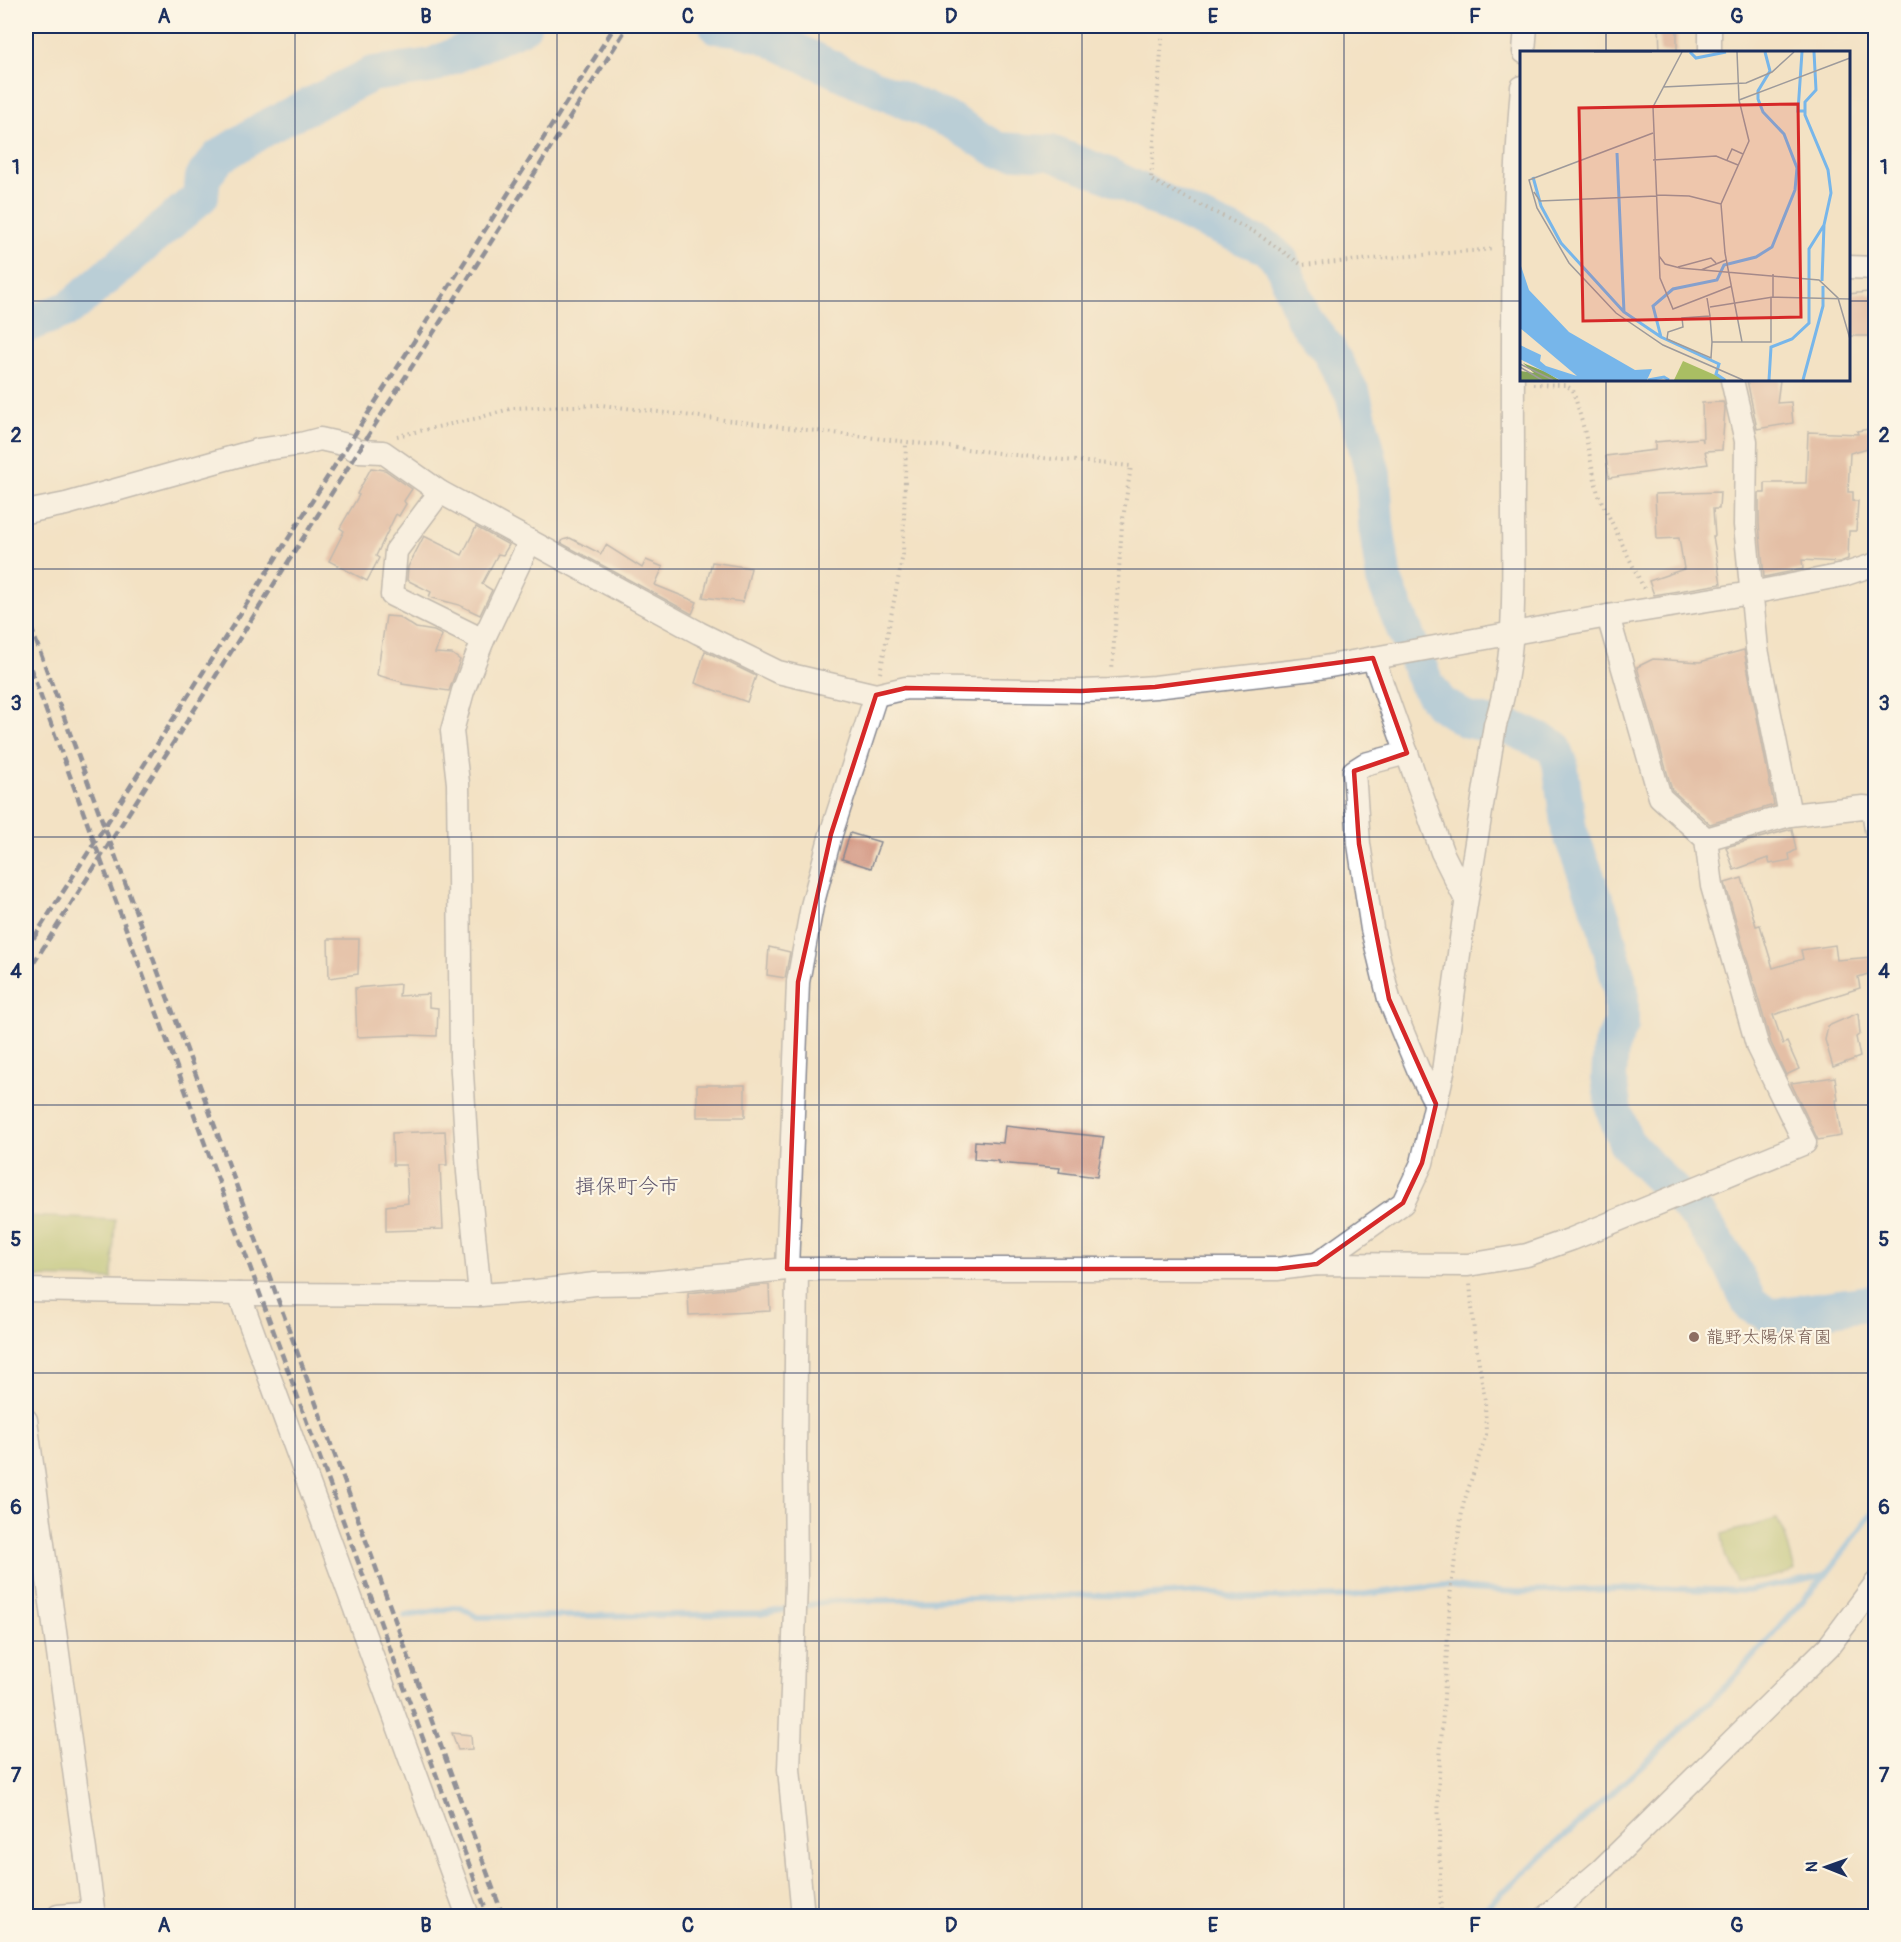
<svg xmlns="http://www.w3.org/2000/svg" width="1901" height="1942" font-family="Pangolin,'Klee One',sans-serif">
	<rect width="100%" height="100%" fill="#fcf5e5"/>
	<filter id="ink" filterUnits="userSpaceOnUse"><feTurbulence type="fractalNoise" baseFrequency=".0167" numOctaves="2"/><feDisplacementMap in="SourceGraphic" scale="12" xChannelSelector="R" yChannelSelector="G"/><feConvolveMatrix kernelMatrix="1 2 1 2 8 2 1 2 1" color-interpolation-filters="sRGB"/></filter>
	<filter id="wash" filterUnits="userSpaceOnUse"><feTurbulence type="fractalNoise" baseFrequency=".008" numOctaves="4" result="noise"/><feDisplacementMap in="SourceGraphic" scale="24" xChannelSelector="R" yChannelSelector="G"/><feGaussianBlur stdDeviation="1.35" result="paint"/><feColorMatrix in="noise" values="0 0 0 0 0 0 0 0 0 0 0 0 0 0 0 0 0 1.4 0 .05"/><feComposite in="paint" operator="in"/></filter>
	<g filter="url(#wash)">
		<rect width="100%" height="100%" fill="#f3e2c4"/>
		<g fill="#a9be63" stroke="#627660" stroke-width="1.5">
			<polygon points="26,1216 115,1220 112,1279 26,1277"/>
			<polygon points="1777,1519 1785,1535 1795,1571 1763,1579 1736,1581 1725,1555 1722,1534"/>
		</g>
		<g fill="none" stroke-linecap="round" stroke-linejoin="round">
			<g stroke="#77b6ea" stroke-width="6">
				<polyline points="405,1616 461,1607 477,1617 760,1614 830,1601 1028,1598 1084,1595 1134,1596 1201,1592 1243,1598 1340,1597 1444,1585 1469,1589 1518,1592 1647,1588 1747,1591 1825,1576 1876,1508"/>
				<polyline points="1476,1916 1641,1767 1731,1681 1825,1576"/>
			</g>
			<g stroke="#77b6ea" stroke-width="36">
				<polyline points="717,26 736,28 765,36 850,77 951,121 998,150 1051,153 1105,174 1204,221 1266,247 1281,261 1304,319 1328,349 1353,395 1373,474 1376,524 1384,580 1426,683 1440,703 1467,720 1514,729 1554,747 1560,763 1569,830 1603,919 1621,990 1621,1025 1611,1046 1609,1078 1614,1111 1626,1142 1648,1166 1699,1217 1731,1264 1750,1304 1772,1316 1876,1302"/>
				<polyline points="26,325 70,308 201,196 203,177 219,157 265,128 372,74 431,66 523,26"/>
			</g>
		</g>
		<g id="blocks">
			<g fill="#d39682">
				<polygon points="1659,26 1677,26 1677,52 1660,52"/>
				<polygon points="1868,292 1868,295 1875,294 1875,336 1848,336 1848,294"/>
				<polygon points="1747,380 1780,380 1777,403 1791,402 1793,423 1757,429"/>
				<polygon points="1723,402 1725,408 1722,450 1705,451 1708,464 1609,478 1606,456 1655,450 1655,442 1702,438 1703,442 1702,403"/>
				<polygon points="1875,428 1875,446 1850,453 1848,492 1853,492 1853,501 1858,501 1856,531 1849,531 1848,559 1840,562 1802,560 1803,569 1764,577 1759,524 1759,493 1765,493 1765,483 1806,483 1808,432 1858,434 1857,431"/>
				<polygon points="371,468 385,470 412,489 404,501 406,504 399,516 396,514 376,556 379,558 367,581 329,561 344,531 340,528 359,495 357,494"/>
				<polygon points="1720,492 1719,509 1713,509 1715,536 1713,536 1721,584 1654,595 1649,581 1684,569 1679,538 1657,539 1655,494"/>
				<polygon points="476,527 509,545 503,555 498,554 482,584 492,590 480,615 459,605 429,597 431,592 407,580 408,567 424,536 462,555"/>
				<polygon points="570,538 601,554 606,545 642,568 646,560 663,567 655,585 697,602 692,614 561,543 563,540"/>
				<polygon points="712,562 751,568 743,602 703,597"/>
				<polygon points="386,616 399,617 416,628 434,631 442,635 435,653 452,654 460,660 449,691 402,684 402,682 377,675"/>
				<polygon points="1744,650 1774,805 1710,824 1672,790 1637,667 1653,659 1700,662"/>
				<polygon points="705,651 756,676 747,702 695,683"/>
				<polygon points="1792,829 1796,850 1789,854 1790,860 1770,864 1768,858 1734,870 1726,847"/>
				<polygon points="850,833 880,842 871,868 842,859"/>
				<polygon points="1742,878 1756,926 1760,925 1773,968 1803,959 1801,950 1835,945 1837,960 1872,957 1875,972 1858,977 1860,988 1773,1015 1783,1044 1787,1042 1799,1069 1786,1075 1771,1043 1725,883"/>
				<polygon points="328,939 359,939 358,974 329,978"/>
				<polygon points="769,947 790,952 785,978 767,975"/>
				<polygon points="400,984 399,996 429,994 429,1007 438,1008 437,1036 407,1035 357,1037 355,988"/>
				<polygon points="1858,1013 1860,1034 1856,1037 1860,1057 1833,1067 1825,1040 1828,1026"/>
				<polygon points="1835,1077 1838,1100 1836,1100 1841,1136 1818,1140 1791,1083"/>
				<rect x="697" y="1085" width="48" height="32"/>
				<polygon points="1005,1126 1104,1137 1097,1177 1059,1172 1060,1168 998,1163 998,1161 974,1159 975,1141 1003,1143"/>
				<polygon points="445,1131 447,1165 440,1165 443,1229 386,1231 386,1206 408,1203 406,1165 393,1165 392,1133"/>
				<polygon points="764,1285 769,1285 770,1311 689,1315 688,1293"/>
				<polygon points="452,1733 471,1735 472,1749 458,1750"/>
			</g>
		</g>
	</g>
	<g filter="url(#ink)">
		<use href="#blocks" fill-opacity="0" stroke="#878891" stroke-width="1.5"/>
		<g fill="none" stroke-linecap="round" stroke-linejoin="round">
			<defs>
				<g id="minor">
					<polyline points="1524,52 1526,26"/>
					<polyline points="1710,52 1710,26"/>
					<polyline points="1848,267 1876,268"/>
					<polyline points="1732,380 1746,441 1745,525 1757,649 1790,815"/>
					<polyline points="440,492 396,551 392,595 483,640"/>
					<polyline points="26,512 66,504 258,450 301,444 320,439 347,445 358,451 383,452 440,492 699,633 778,672 876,695 906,688 1081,691 1110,690 1155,687 1313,669 1608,616 1751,593 1843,575 1876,564"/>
					<polyline points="1373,658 1442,852 1466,900"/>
					<polyline points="1407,753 1365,764 1354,771 1359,844 1372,929 1389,999 1418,1069 1436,1104"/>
					<polyline points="1706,839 1790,815 1863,807 1873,808 1876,830"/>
					<path d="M1317,1264L1403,1203L1422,1163L1443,1072L1464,917L1495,725C1520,649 1512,565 1513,486C1513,353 1511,220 1522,87"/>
					<polyline points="787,1269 798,982 812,906 831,834 876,695"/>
					<polyline points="797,1269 795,1453 796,1584 789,1769 803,1916"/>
					<polyline points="26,1290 239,1294 480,1295 537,1291 595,1284 648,1283 787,1269 1277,1269 1317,1264 1468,1265 1527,1255 1572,1239 1805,1143 1758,1048 1712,886 1706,839 1660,797 1608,616"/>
					<polyline points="239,1294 468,1916"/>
					<polyline points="480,1295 468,1172 461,1056 458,783 452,731 463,691 483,640 530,541"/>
					<polyline points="26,1420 94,1916"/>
					<polyline points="58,1916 94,1913"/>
					<polyline points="1547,1916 1600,1871 1829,1646 1876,1583"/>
				</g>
			</defs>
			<use href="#minor" stroke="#878891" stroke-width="25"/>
			<g stroke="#878891" stroke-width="4" stroke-dasharray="1.5 4.5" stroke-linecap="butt">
				<polyline points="1163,26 1151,180 1256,233 1302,265 1494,249"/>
				<polyline points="1533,384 1565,385 1573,390 1584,429 1598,494 1645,591"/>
				<polyline points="397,436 478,418 513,408 601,405 1032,457 1131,466 1122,525 1112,671"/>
				<polyline points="880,673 903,554 906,442"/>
				<polyline points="1441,1916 1438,1791 1451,1586 1463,1505 1486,1435 1485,1400 1474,1332 1470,1283"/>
			</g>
			<use href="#minor" stroke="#fff" stroke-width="22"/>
			<g stroke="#1b2f5e" stroke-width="4.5" stroke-dasharray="9 4.5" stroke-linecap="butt">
				<polyline points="26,614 199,1083 503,1916"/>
				<polyline points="26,656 488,1916"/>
				<polyline points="26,950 615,26"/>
				<polyline points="26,975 628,26"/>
			</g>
		</g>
	</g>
	<path d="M0 0H1901V1942H0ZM1373,658L1407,753L1354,771L1359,844L1389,999L1436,1104L1422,1163L1403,1203L1317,1264L1277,1269H787L798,982L831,834L876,695L906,688L1081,691L1155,687Z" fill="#f3e2c4" fill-opacity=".55" fill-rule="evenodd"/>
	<path fill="none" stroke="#d62828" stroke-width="4.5" stroke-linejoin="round" d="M1373,658L1407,753L1354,771L1359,844L1389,999L1436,1104L1422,1163L1403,1203L1317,1264L1277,1269H787L798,982L831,834L876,695L906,688L1081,691L1155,687Z"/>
	<path fill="none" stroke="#1b2f5e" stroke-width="1.5" stroke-opacity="0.55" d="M295,26V1916M557,26V1916M819,26V1916M1082,26V1916M1344,26V1916M1606,26V52M26,301H1522M1848,301H1876M1606,380V1916M26,569H1876M26,837H1876M26,1105H1876M26,1373H1876M26,1641H1876"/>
	<circle fill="#8d6e63" stroke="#fcf5e5" stroke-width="2" cx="1694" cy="1337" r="6"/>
	<g text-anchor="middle" stroke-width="4.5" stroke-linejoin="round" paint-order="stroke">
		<g font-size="18" fill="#785e54" stroke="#fcf5e5" text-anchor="start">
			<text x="1706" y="1343">龍野太陽保育園</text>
		</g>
		<g font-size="21" fill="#5b536b" stroke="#fcf5e5">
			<text x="627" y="1193">揖保町今市</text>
		</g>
	</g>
	<g transform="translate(1520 51)">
		<rect width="330" height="330" fill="#f3e2c4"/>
		<path d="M163,310L195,324L207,329H154Z" fill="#a9be63"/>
		<path d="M3,312L26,321L39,329H0V320L14,322Z" fill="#86a559"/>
		<path d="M0,212L9,239L49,281L115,319L132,318L127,329H40L0,308V294L21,304L20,310L26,315L57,325L0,277Z" fill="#77b6ea"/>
		<path fill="none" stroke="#77b6ea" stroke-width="3" d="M170,1L176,7L206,1M282,1L278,60H285M97,102L104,261L141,286M13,126L21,155L41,192L104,261M302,230L304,174M128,329L144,326L149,329M205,329L196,323L199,313L141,286L133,255L153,238L197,229L204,214L236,206L252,196L275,139L277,117L264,83L243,61L238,48V40L250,20L245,1M249,329L251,296L272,288L289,272V198L304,174L311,142L308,119L285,64V51L296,39L294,1M283,329L303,255V235"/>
		<path fill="none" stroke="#9d9a9b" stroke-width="1.5" d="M74,1H132M162,1L133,56L140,227L153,258L212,235M217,1L219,49L229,90L201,153L205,202L222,291M143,36L226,32L252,21L274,1M219,49L330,7M133,82L9,129L17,157L49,212L96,262L143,294L223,329M133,109L196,105L218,114M207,109L212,98L223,103M14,141L20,150L137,145M137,144L169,145L201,153M139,205L145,213L160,217L299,229L318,247L330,288M158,216L191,207L196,212M181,219L206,209M253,246V223M187,247L190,265L162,267L163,276L148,281L147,288L191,307L192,291H251V246M190,256L253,246L330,248M190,265L192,291M0,313L33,329M0,316L22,329"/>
		<path fill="#d62828" fill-opacity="0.15" stroke="#d62828" stroke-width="3" d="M278,53L281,266L63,270L59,57Z"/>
		<rect width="330" height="330" fill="none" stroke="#1b2f5e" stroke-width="3"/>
	</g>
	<rect width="1901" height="1942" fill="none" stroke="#fcf5e5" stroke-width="66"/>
	<g transform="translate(1826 1867) rotate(271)" stroke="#fcf5e5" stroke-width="4.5" paint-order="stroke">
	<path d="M0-4.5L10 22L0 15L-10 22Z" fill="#1b2f5e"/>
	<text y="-9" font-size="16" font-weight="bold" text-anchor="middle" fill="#1b2f5e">N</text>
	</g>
	<rect x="33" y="33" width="1835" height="1876" fill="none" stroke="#1b2f5e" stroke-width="2"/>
	<g font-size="20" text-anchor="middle" font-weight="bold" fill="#1b2f5e">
		<text x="164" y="23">A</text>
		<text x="426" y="23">B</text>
		<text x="688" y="23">C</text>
		<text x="951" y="23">D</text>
		<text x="1213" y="23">E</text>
		<text x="1475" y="23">F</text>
		<text x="1737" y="23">G</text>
		<text x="16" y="174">1</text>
		<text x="1884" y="174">1</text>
		<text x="16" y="442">2</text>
		<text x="1884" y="442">2</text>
		<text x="16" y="710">3</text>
		<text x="1884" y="710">3</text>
		<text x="16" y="978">4</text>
		<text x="1884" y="978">4</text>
		<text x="16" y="1246">5</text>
		<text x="1884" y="1246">5</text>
		<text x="16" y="1514">6</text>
		<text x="1884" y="1514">6</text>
		<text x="16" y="1782">7</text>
		<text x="1884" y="1782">7</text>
		<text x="164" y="1932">A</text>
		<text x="426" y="1932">B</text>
		<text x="688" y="1932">C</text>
		<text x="951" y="1932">D</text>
		<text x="1213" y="1932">E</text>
		<text x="1475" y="1932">F</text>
		<text x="1737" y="1932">G</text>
	</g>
</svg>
